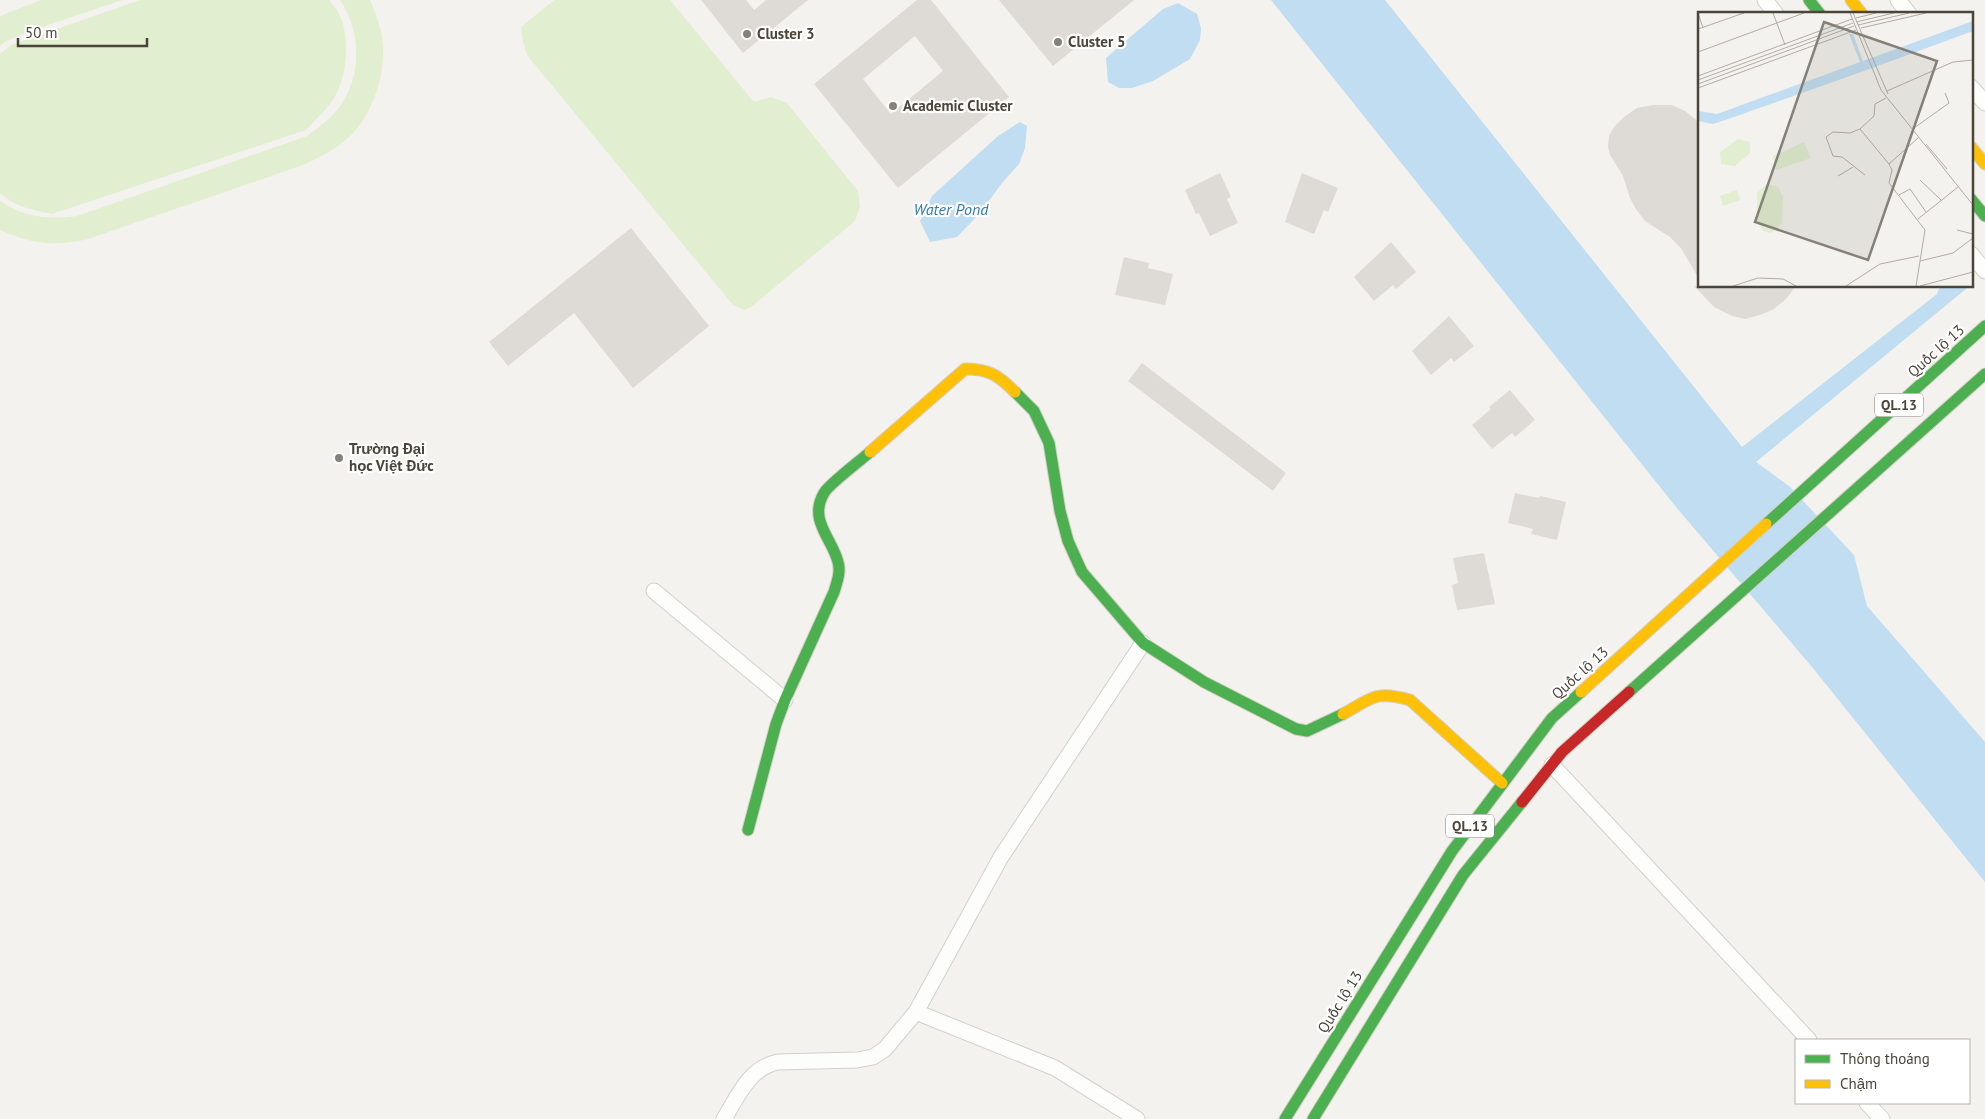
<svg xmlns="http://www.w3.org/2000/svg" width="1985" height="1119" font-family="'PT Sans',sans-serif">
	<rect width="100%" height="100%" fill="#f4f2ee"/>
	<g fill="#e1eecf">
		<polygon points="41,0 122,0 25,33 5,42 0,46 0,16"/>
		<path d="M140,0H329C332,4 336,8 338,12C352,37 347,83 330,104C323,113 314,121 306,130L52,214C33,210 15,207 0,193V54L11,45Z"/>
		<path d="M340,0H370C376,14 382,30 383,45C385,76 372,116 349,137C336,149 322,156 306,164L88,239C54,247 32,244 0,230V201C23,217 49,220 77,216L307,136C319,127 332,118 341,105C362,74 361,31 340,0Z"/>
		<polygon points="554,0 670,0 754,102 771,97 787,103 858,191 860,207 855,221 751,307 744,310 733,305 527,55 523,42 521,27"/>
	</g>
	<g fill="#c0ddf1">
		<polygon points="1271,0 1385,0 1742,447 1937,294 1940,286 1966,286 1967,288 1756,462 1789,486 1854,555 1867,606 1985,742 1985,882 1812,667 1676,507"/>
		<polygon points="1178,3 1197,14 1201,28 1200,40 1190,59 1153,81 1132,88 1119,88 1108,82 1106,58 1163,9"/>
		<polygon points="1020,122 1027,126 1025,148 1019,164 1002,183 980,213 957,237 930,242 920,221 932,196 998,136"/>
	</g>
	<g fill="#dedbd6" fill-rule="evenodd">
		<polygon points="701,0 746,0 754,10 766,0 808,0 743,53"/>
		<path d="M917,0H931L1009,97L898,188L814,84ZM915,36L943,71L891,114L863,79Z"/>
		<polygon points="999,0 1134,0 1053,66"/>
		<polygon points="1653,105 1672,105 1685,111 1699,122 1699,279 1681,248 1670,237 1645,221 1636,209 1630,198 1623,176 1610,155 1608,147 1609,136 1615,126 1624,117 1637,108"/>
		<polygon points="1220,173 1231,197 1227,199 1238,223 1210,236 1199,213 1196,214 1185,190"/>
		<polygon points="1302,173 1338,188 1328,212 1324,210 1314,234 1285,222"/>
		<polygon points="631,228 709,326 633,388 574,313 508,366 489,342"/>
		<polygon points="1391,242 1416,272 1396,289 1393,285 1374,301 1354,277"/>
		<polygon points="1124,257 1149,263 1148,268 1173,274 1165,305 1115,295"/>
		<polygon points="1694,286 1796,286 1786,299 1774,309 1760,315 1745,319 1732,316 1714,307"/>
		<polygon points="1449,316 1474,346 1454,362 1451,358 1431,375 1412,351"/>
		<polygon points="1142,363 1286,473 1273,491 1128,381"/>
		<polygon points="1510,390 1535,420 1515,437 1512,433 1492,449 1472,425 1491,409 1489,407"/>
		<polygon points="1515,493 1539,498 1540,496 1566,502 1557,540 1531,534 1533,529 1508,523"/>
		<polygon points="1484,553 1495,604 1457,610 1452,585 1458,583 1453,558"/>
	</g>
	<g fill="none" stroke-linecap="round" stroke-linejoin="round">
		<defs>
			<g id="street">
				<polyline points="1765,0 1776,14"/>
				<polyline points="1898,0 1909,14"/>
				<polyline points="1971,87 1985,103"/>
				<polyline points="1971,254 1985,271"/>
				<polyline points="654,591 785,700"/>
				<polyline points="1552,765 1809,1040"/>
				<polyline points="916,1012 1055,1068 1137,1119"/>
				<polyline points="1867,1103 1882,1119"/>
				<path d="M724,1119C738,1096 749,1068 778,1062L857,1060L873,1057L885,1049L916,1012L1001,857L1143,643"/>
			</g>
			<g id="fast">
				<polyline points="1809,0 1820,14"/>
				<polyline points="1971,199 1985,216"/>
				<polyline points="1015,392 1034,411 1049,443 1060,511 1068,541 1082,572 1143,643 1204,682 1296,729 1307,731 1343,714"/>
				<polyline points="1766,524 1985,326"/>
				<polyline points="1629,692 1985,374"/>
				<path d="M748,830L776,724L785,700L834,592C837,582 841,572 838,562C832,538 808,520 824,493C829,484 860,461 870,452"/>
				<polyline points="1285,1119 1452,851 1552,718 1581,692"/>
				<polyline points="1313,1119 1463,875 1522,802"/>
			</g>
			<g id="slow">
				<polyline points="1851,0 1862,14"/>
				<polyline points="1971,147 1985,164"/>
				<path d="M870,452L965,369C989,369 998,375 1015,392"/>
				<polyline points="1581,692 1766,524"/>
				<path d="M1343,714C1372,698 1376,690 1410,700L1502,783"/>
			</g>
			<polyline id="jam" points="1522,802 1562,752 1629,692"/>
		</defs>
		<use href="#street" stroke="#d2d0cb" stroke-width="17"/>
		<use href="#fast" stroke="#d3cfc5" stroke-width="13"/>
		<use href="#slow" stroke="#d3cfc5" stroke-width="13"/>
		<use href="#jam" stroke="#d3cfc5" stroke-width="13"/>
		<use href="#street" stroke="#fdfdfc" stroke-width="15"/>
		<use href="#fast" stroke="#4caf50" stroke-width="11"/>
		<use href="#slow" stroke="#ffc107" stroke-width="11"/>
		<use href="#jam" stroke="#c62828" stroke-width="11"/>
	</g>
	<g fill="#868178" stroke="#fff" stroke-width="2">
		<circle cx="747" cy="34" r="5"/>
		<circle cx="1058" cy="42" r="5"/>
		<circle cx="893" cy="106" r="5"/>
		<circle cx="339" cy="458" r="5"/>
	</g>
	<g text-anchor="middle" stroke-width="4.5" stroke-linejoin="round" paint-order="stroke">
		<g fill="#fff" stroke="#817c74" stroke-width="1">
			<rect x="1875" y="393.5" width="48" height="23" rx="4"/>
			<rect x="1446" y="814.5" width="48" height="23" rx="4"/>
		</g>
		<g font-size="14" font-weight="bold" fill="#4b4439">
			<text x="1899" y="410">QL.13</text>
			<text x="1470" y="831">QL.13</text>
		</g>
		<g font-size="15" font-weight="bold" fill="#4b4439" stroke="#fff" text-anchor="start">
			<text x="757" y="39">Cluster 3</text>
			<text x="1068" y="47">Cluster 5</text>
			<text x="903" y="111">Academic Cluster</text>
			<text x="349" y="454">Trường Đại<tspan x="349" dy="17">học Việt Đức</tspan></text>
		</g>
		<g font-size="15" fill="#4b4439" stroke="#fff">
			<text transform="translate(1936 351) rotate(-42)" y="5">Quốc lộ 13</text>
			<text transform="translate(1580 673) rotate(-42)" y="5">Quốc lộ 13</text>
			<text transform="translate(1340 1002) rotate(-58)" y="5">Quốc lộ 13</text>
		</g>
		<g font-size="16" font-style="italic" fill="#2e7ab2" stroke="#fff">
			<text x="951" y="215">Water Pond</text>
		</g>
	</g>
	<g transform="translate(1698 12)">
		<rect width="275" height="275" fill="#f4f2ee"/>
		<path d="M40,127L52,130V141L37,154L23,152L22,140ZM106,130L113,146L78,158L75,144ZM69,172L80,175L85,184L84,211L73,221L65,219L59,208V181ZM39,178L42,188L25,194L22,184Z" fill="#e1eecf"/>
		<path d="M275,9V19L166,59L33,106L15,112L0,109V99L19,102L162,50L151,22H155L165,49Z" fill="#c0ddf1"/>
		<path fill="none" stroke="#b0aca6" stroke-width="1" d="M0,1L5,16M75,1L87,33M152,1L183,78L275,193M155,1L190,82M158,6L178,1M158,10L196,1M160,13L211,1M163,16L228,1M0,17L46,1M0,40L106,1M0,64L154,7M0,68L155,11M0,72L156,14M0,76L158,18M189,79L255,50L275,48M216,116L251,91L247,81M162,117L191,152L194,158L191,171L227,218L218,274M228,132L249,157M191,152L220,126M167,163L144,145L135,144L128,125L135,120L152,121L162,117L176,104L177,92L188,86M140,164L155,155M222,168L244,189M201,183L212,177L228,200M220,207L260,175M259,218L275,222M222,249L255,241L275,226M35,274L60,266L85,267L98,274M148,274L182,252L221,244M222,274L275,260"/>
		<path fill="#868178" fill-opacity="0.15" stroke="#868178" stroke-width="2.5" d="M126,10L239,49L170,248L57,210Z"/>
		<rect width="275" height="275" fill="none" stroke="#4b4439" stroke-width="2.5"/>
	</g>
	<rect x="1795" y="1039" width="175" height="65" fill="#ffffff" stroke="#b7b4b0"/>
	<rect x="1805" y="1055" width="25" height="8" fill="#4caf50" stroke="#b7b4b0"/>
	<text x="1840" y="1064" font-size="15" fill="#4b4439">Thông thoáng</text>
	<rect x="1805" y="1080" width="25" height="8" fill="#ffc107" stroke="#b7b4b0"/>
	<text x="1840" y="1089" font-size="15" fill="#4b4439">Chậm</text>
	<path d="M18 38v8h129v-8" fill="none" stroke="#4b4439" stroke-width="2.5"/>
	<text x="25" y="38" font-size="15" fill="#4b4439" stroke="#ffffff" stroke-width="4" paint-order="stroke">50 m</text>
</svg>
